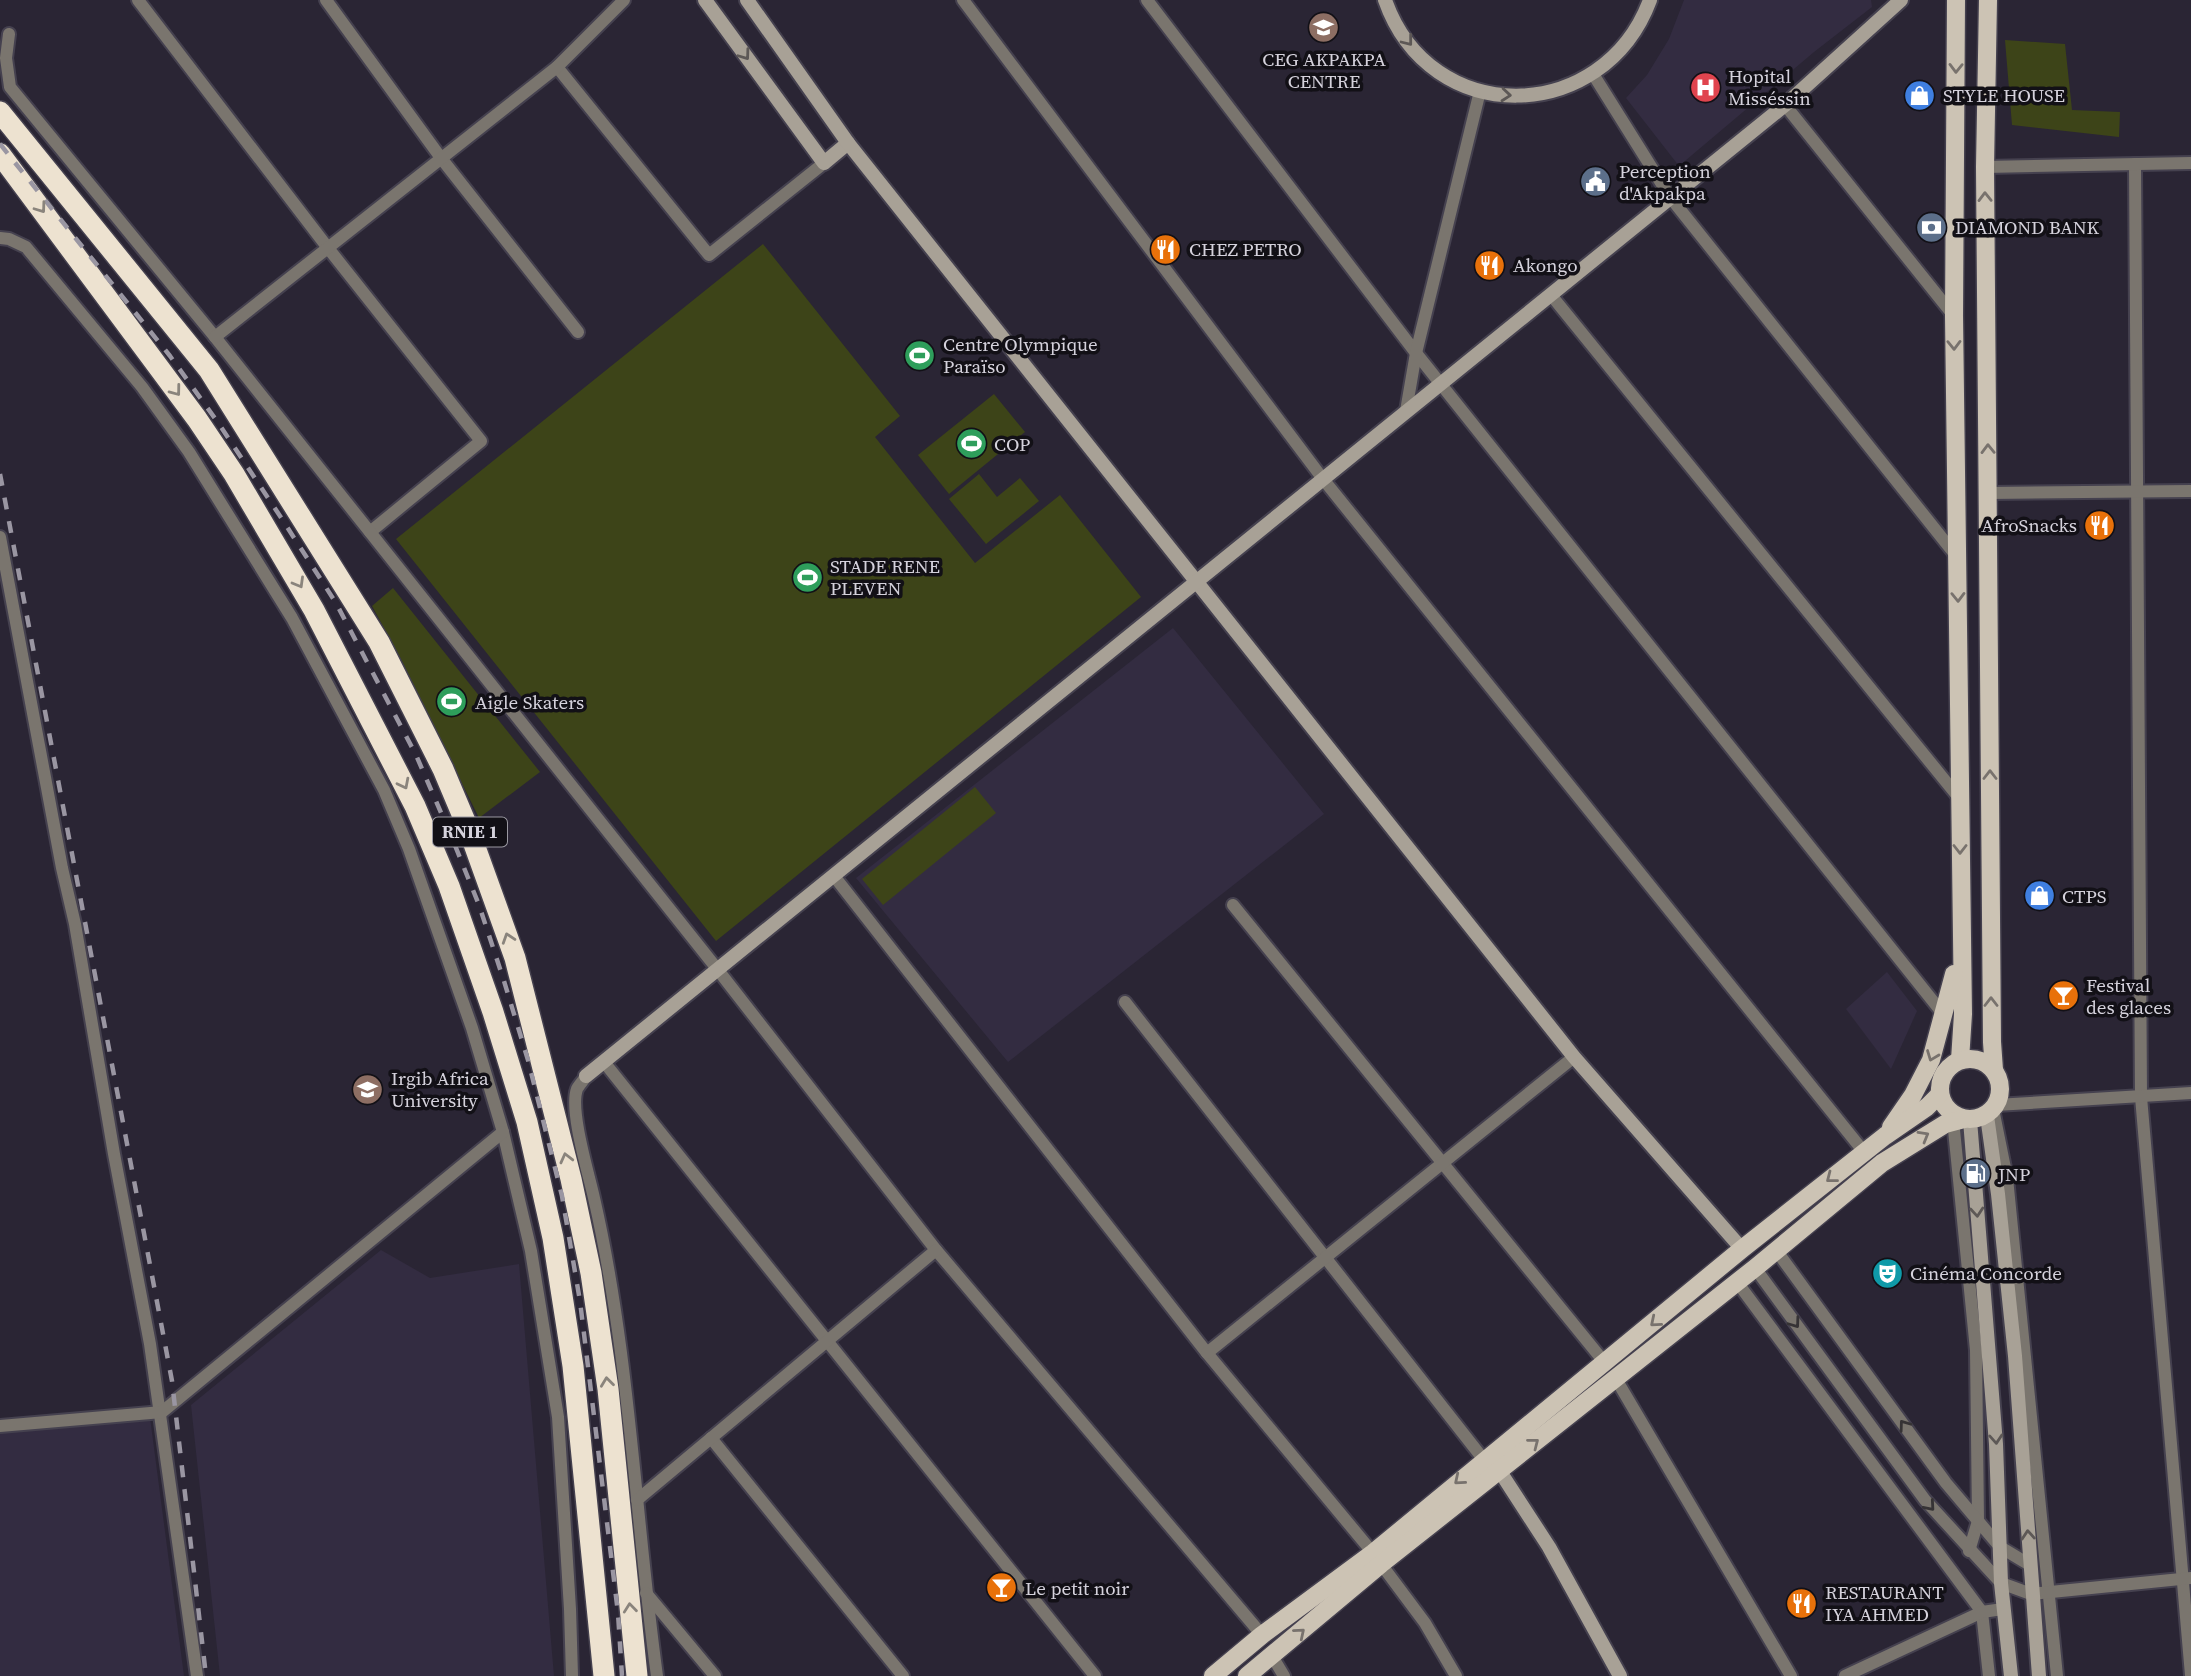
<svg xmlns="http://www.w3.org/2000/svg" width="2191" height="1676" font-family="'Source Serif 4',serif">
	<rect width="100%" height="100%" fill="#2a2534"/>
	<g fill="#332c41">
		<polygon points="1684,0 1871,0 1872,7 1814,52 1679,166 1626,98 1647,75 1669,39"/>
		<polygon points="1173,628 1324,814 1008,1062 856,878"/>
		<polygon points="1887,972 1917,1011 1891,1069 1846,1009"/>
		<polygon points="381,1250 430,1278 519,1264 554,1676 220,1676 191,1405"/>
		<polygon points="149,1410 184,1676 0,1676 0,1430"/>
	</g>
	<g fill="#3d4418">
		<polygon points="2005,40 2065,44 2072,110 2120,112 2119,137 2012,125"/>
		<polygon points="763,244 900,416 875,437 975,563 1060,495 1141,597 716,941 396,539"/>
		<polygon points="994,394 1025,432 949,494 918,455"/>
		<polygon points="979,474 997,497 1020,478 1039,501 986,544 949,499"/>
		<polygon points="393,588 540,772 479,818 401,659 372,606"/>
		<polygon points="975,787 996,813 883,905 862,879"/>
	</g>
	<g fill="none" stroke-linecap="round" stroke-linejoin="round">
		<defs>
			<g id="street">
				<polyline points="138,0 328,248 481,441 370,532"/>
				<polyline points="326,0 441,158 578,332"/>
				<polyline points="963,0 1323,479 1864,1152"/>
				<polyline points="1147,0 1416,353 1944,1015"/>
				<polyline points="9,34 6,58 10,87 215,337 718,970 936,1250 1262,1635"/>
				<polyline points="557,67 709,255 824,163"/>
				<polyline points="1593,74 1670,197 1958,558"/>
				<polyline points="1785,105 1954,316"/>
				<polyline points="2135,164 2141,1097 2191,1675"/>
				<polyline points="1985,167 2191,163"/>
				<polyline points="0,238 9,239 26,247 142,387 189,452 292,618 384,790 409,849 472,1028 503,1132 531,1251 558,1417 570,1609 572,1676"/>
				<polyline points="1551,295 1960,799"/>
				<polyline points="215,337 557,67 624,0"/>
				<polyline points="1406,411 1416,353 1480,91"/>
				<polyline points="1988,493 2191,491"/>
				<polyline points="0,537 62,868 75,924 114,1154 150,1344 197,1676"/>
				<polyline points="834,876 1207,1353 1373,1553"/>
				<polyline points="1233,905 1605,1363"/>
				<polyline points="1125,1002 1484,1460"/>
				<polyline points="604,1062 1095,1676"/>
				<path d="M586,1076C584,1080 579,1085 577,1089C569,1110 589,1175 594,1198C630,1355 635,1517 657,1676"/>
				<polyline points="1996,1105 2191,1093"/>
				<polyline points="1993,1109 2007,1178 2057,1676"/>
				<polyline points="1953,1120 1976,1350 1978,1521 1969,1551"/>
				<polyline points="1776,1250 1946,1483 2000,1547 2030,1565"/>
				<polyline points="1755,1268 1925,1500 2001,1583 2031,1594 2191,1578"/>
				<polyline points="1737,1282 1982,1612 1989,1676"/>
				<polyline points="1207,1353 1574,1057"/>
				<polyline points="1616,1379 1791,1676"/>
				<polyline points="0,1426 162,1412 503,1132"/>
				<polyline points="711,1438 903,1676"/>
				<polyline points="637,1500 936,1250"/>
				<polyline points="1381,1564 1425,1623 1456,1676"/>
				<polyline points="646,1593 715,1676"/>
				<polyline points="1272,1656 1284,1676"/>
				<polyline points="1845,1676 1982,1612 2003,1609"/>
			</g>
			<g id="secondary">
				<polyline points="705,0 824,163 848,143"/>
				<polyline points="747,0 848,143 1574,1057 1742,1249"/>
				<path d="M1385,0C1430,129 1603,126 1650,0"/>
				<polyline points="586,1076 1785,105 1901,0"/>
				<polyline points="1987,1116 1998,1194 2015,1356 2039,1676"/>
				<polyline points="1970,1120 1996,1444 2001,1583 2011,1676"/>
				<polyline points="1499,1470 1549,1547 1620,1676"/>
			</g>
			<g id="primary">
				<polyline points="1956,0 1954,316 1963,1014 1960,1060"/>
				<polyline points="1988,0 1985,167 1992,1042 1994,1070"/>
				<circle cx="1970" cy="1089" r="30"/>
				<polyline points="1891,1127 1913,1095 1931,1060 1954,974"/>
				<polyline points="1213,1676 1262,1635 1373,1553 1742,1249 1885,1136 1927,1107 1939,1095 1940,1090"/>
				<polyline points="1247,1676 1381,1564 1755,1268 1882,1163 1945,1124 1964,1119"/>
			</g>
			<g id="highway">
				<polyline points="0,112 209,370 379,642 443,769 470,833 515,958 571,1179 591,1273 608,1389 637,1676"/>
				<polyline points="0,154 197,419 234,474 314,610 415,806 449,886 493,1012 527,1122 553,1238 573,1366 604,1676"/>
			</g>
		</defs>
		<use href="#street" stroke="#45414f" stroke-width="16"/>
		<use href="#secondary" stroke="#45414f" stroke-width="18"/>
		<use href="#primary" stroke="#45414f" stroke-width="21"/>
		<use href="#highway" stroke="#45414f" stroke-width="24"/>
		<use href="#street" stroke="#7a756e" stroke-width="12"/>
		<use href="#secondary" stroke="#a8a196" stroke-width="14"/>
		<use href="#primary" stroke="#ccc3b4" stroke-width="18"/>
		<use href="#highway" stroke="#ede2d0" stroke-width="21"/>
		<g stroke="#9a96a2" stroke-width="4.5" stroke-dasharray="12 12" stroke-linecap="butt">
			<polyline points="0,144 170,356 219,424 280,516 336,603 416,755 452,838 479,905 504,981 528,1060 562,1196 580,1301 618,1613 622,1676"/>
			<polyline points="0,474 172,1381 206,1676"/>
		</g>
	</g>
	<defs><path id="oneway-chevron" d="M-2-3.5L2.5 0L-2 3.5" fill="none" stroke-width="1.6" stroke-linecap="round" stroke-linejoin="round" transform="scale(1.75)"/></defs>
	<g stroke="#5d5856">
		<use href="#oneway-chevron" transform="translate(1408 41) rotate(52)"/>
		<use href="#oneway-chevron" transform="translate(745 55) rotate(54)"/>
		<use href="#oneway-chevron" transform="translate(1506 95) rotate(5)"/>
		<use href="#oneway-chevron" transform="translate(1977 1212) rotate(85)"/>
		<use href="#oneway-chevron" transform="translate(1996 1439) rotate(86)"/>
		<use href="#oneway-chevron" transform="translate(2028 1535) rotate(-94)"/>
	</g>
	<g stroke="#78726d">
		<use href="#oneway-chevron" transform="translate(1956 68) rotate(91)"/>
		<use href="#oneway-chevron" transform="translate(1985 197) rotate(-91)"/>
		<use href="#oneway-chevron" transform="translate(1954 345) rotate(89)"/>
		<use href="#oneway-chevron" transform="translate(1988 449) rotate(-91)"/>
		<use href="#oneway-chevron" transform="translate(1958 597) rotate(89)"/>
		<use href="#oneway-chevron" transform="translate(1990 775) rotate(-90)"/>
		<use href="#oneway-chevron" transform="translate(1960 849) rotate(90)"/>
		<use href="#oneway-chevron" transform="translate(1991 1002) rotate(-90)"/>
		<use href="#oneway-chevron" transform="translate(1932 1056) rotate(111)"/>
		<use href="#oneway-chevron" transform="translate(1924 1136) rotate(-30)"/>
		<use href="#oneway-chevron" transform="translate(1831 1178) rotate(142)"/>
		<use href="#oneway-chevron" transform="translate(1655 1322) rotate(140)"/>
		<use href="#oneway-chevron" transform="translate(1534 1443) rotate(-38)"/>
		<use href="#oneway-chevron" transform="translate(1459 1480) rotate(140)"/>
		<use href="#oneway-chevron" transform="translate(1300 1633) rotate(-40)"/>
	</g>
	<g stroke="#8a847c">
		<use href="#oneway-chevron" transform="translate(41 208) rotate(54)"/>
		<use href="#oneway-chevron" transform="translate(176 391) rotate(53)"/>
		<use href="#oneway-chevron" transform="translate(299 583) rotate(60)"/>
		<use href="#oneway-chevron" transform="translate(404 784) rotate(63)"/>
		<use href="#oneway-chevron" transform="translate(508 938) rotate(-108)"/>
		<use href="#oneway-chevron" transform="translate(566 1158) rotate(-104)"/>
		<use href="#oneway-chevron" transform="translate(607 1382) rotate(-97)"/>
		<use href="#oneway-chevron" transform="translate(630 1608) rotate(-96)"/>
	</g>
	<g stroke="#363335">
		<use href="#oneway-chevron" transform="translate(1795 1323) rotate(54)"/>
		<use href="#oneway-chevron" transform="translate(1904 1425) rotate(-126)"/>
		<use href="#oneway-chevron" transform="translate(1930 1506) rotate(49)"/>
	</g>
	<defs>
		<symbol id="school-disc" viewBox="-11 -11 22 22"><circle r="9.5" fill="#8d6e63" stroke="#121016"/><path d="M0-5L7-2L0 1L-7-2ZM-4 1L0 2.5L4 1V4Q0 6-4 4Z" fill="#fff"/></symbol>
		<symbol id="hospital-disc" viewBox="-11 -11 22 22"><circle r="9.5" fill="#e0444e" stroke="#121016"/><path d="M-5-5h3v3.5h4V-5h3V5h-3V1.5h-4V5h-3Z" fill="#fff"/></symbol>
		<symbol id="shop-disc" viewBox="-11 -11 22 22"><circle r="9.5" fill="#3f7fe0" stroke="#121016"/><path d="M-5-2.5h2.3a2.7 3.5 0 0 1 5.4 0H5L5.5 6h-11ZM-1.5-2.5h3a1.5 2.3 0 0 0-3 0Z" fill="#fff"/></symbol>
		<symbol id="civic-disc" viewBox="-11 -11 22 22"><circle r="9.5" fill="#5c6f8a" stroke="#121016"/><path d="M-.6-6.5H3V-4.5H.6V-3L4-1V1h2V6H-6V1h2V-1L-.6-3ZM-1.2 2.5V6h2.4V2.5Z" fill="#fff"/></symbol>
		<symbol id="bank-disc" viewBox="-11 -11 22 22"><circle r="9.5" fill="#5c6f8a" stroke="#121016"/><path d="M-6-4H6V4H-6ZM0-2.3a2.3 2.3 0 1 0 0 4.6a2.3 2.3 0 1 0 0-4.6Z" fill="#fff"/></symbol>
		<symbol id="restaurant-disc" viewBox="-11 -11 22 22"><circle r="9.5" fill="#e8710a" stroke="#121016"/><path d="M-5-6h1v4h1v-4h1v4h1v-4h1v5L-1.5 .5V6h-2V.5L-5-1ZM5-6V6H3V1.5H1.5Q1.5-4 5-6Z" fill="#fff"/></symbol>
		<symbol id="stadium-disc" viewBox="-11 -11 22 22"><circle r="9.5" fill="#2e9e5b" stroke="#121016"/><path d="M0-5a6.5 5 0 1 0 0 10a6.5 5 0 1 0 0-10ZM-3.5-1.8h7v3.6h-7Z" fill="#fff"/></symbol>
		<symbol id="bar-disc" viewBox="-11 -11 22 22"><circle r="9.5" fill="#e8710a" stroke="#121016"/><path d="M-6-5H6L.8 .8V4.5H3.5V6h-7V4.5H-.8V.8Z" fill="#fff"/></symbol>
		<symbol id="university-disc" viewBox="-11 -11 22 22"><circle r="9.5" fill="#8d6e63" stroke="#121016"/><path d="M0-5L7-2L0 1L-7-2ZM-4 1L0 2.5L4 1V4Q0 6-4 4Z" fill="#fff"/></symbol>
		<symbol id="fuel-disc" viewBox="-11 -11 22 22"><circle r="9.5" fill="#5c6f8a" stroke="#121016"/><path d="M-5.5-6h7V0h2V4h1.3V-2.5L3-4.5l.8-.8L6-3V5H2.5V1h-1V6h-7ZM-4.2-4.7v3.2H.2V-4.7Z" fill="#fff"/></symbol>
		<symbol id="theatre-disc" viewBox="-11 -11 22 22"><circle r="9.5" fill="#0f9aa8" stroke="#121016"/><path d="M-5-5.5Q0-4 5-5.5V0Q5 5 0 6Q-5 5-5 0ZM-3.3-2.5H-1v1.5H-3.3ZM1-2.5H3.3v1.5H1ZM-2.8 1Q0 5.5 2.8 1Z" fill="#fff"/></symbol>
	</defs>
	<g fill-rule="evenodd">
		<use href="#school-disc" x="1306" y="10" width="35" height="35"/>
		<use href="#hospital-disc" x="1688" y="70" width="35" height="35"/>
		<use href="#shop-disc" x="1902" y="78" width="35" height="35"/>
		<use href="#civic-disc" x="1578" y="164" width="35" height="35"/>
		<use href="#bank-disc" x="1914" y="210" width="35" height="35"/>
		<use href="#restaurant-disc" x="1148" y="232" width="35" height="35"/>
		<use href="#restaurant-disc" x="1472" y="248" width="35" height="35"/>
		<use href="#stadium-disc" x="902" y="338" width="35" height="35"/>
		<use href="#stadium-disc" x="954" y="426" width="35" height="35"/>
		<use href="#restaurant-disc" x="2082" y="508" width="35" height="35"/>
		<use href="#stadium-disc" x="790" y="560" width="35" height="35"/>
		<use href="#stadium-disc" x="434" y="684" width="35" height="35"/>
		<use href="#shop-disc" x="2022" y="878" width="35" height="35"/>
		<use href="#bar-disc" x="2046" y="978" width="35" height="35"/>
		<use href="#university-disc" x="350" y="1072" width="35" height="35"/>
		<use href="#fuel-disc" x="1958" y="1156" width="35" height="35"/>
		<use href="#theatre-disc" x="1870" y="1256" width="35" height="35"/>
		<use href="#bar-disc" x="984" y="1570" width="35" height="35"/>
		<use href="#restaurant-disc" x="1784" y="1586" width="35" height="35"/>
	</g>
	<g text-anchor="middle" stroke-width="7" stroke-linejoin="round" paint-order="stroke">
		<rect fill="#121016" stroke="#9a98a1" stroke-width="2" x="433" y="817.5" width="74" height="29" rx="5"/>
		<g font-size="18" font-weight="bold" fill="#d5d2dc">
			<text x="470" y="838">RNIE 1</text>
		</g>
		<g font-size="19" fill="#d5d2dc" stroke="#121016" text-anchor="start">
			<text x="1324" y="66" text-anchor="middle">CEG AKPAKPA<tspan x="1324" dy="22">CENTRE</tspan></text>
			<text x="1728" y="83">Hopital<tspan x="1728" dy="22">Misséssin</tspan></text>
			<text x="1943" y="102">STYLE HOUSE</text>
			<text x="1619" y="178">Perception<tspan x="1619" dy="22">d'Akpakpa</tspan></text>
			<text x="1955" y="234">DIAMOND BANK</text>
			<text x="1189" y="256">CHEZ PETRO</text>
			<text x="1513" y="272">Akongo</text>
			<text x="943" y="351">Centre Olympique<tspan x="943" dy="22">Paraïso</tspan></text>
			<text x="994" y="451">COP</text>
			<text x="2077" y="532" text-anchor="end">AfroSnacks</text>
			<text x="830" y="573">STADE RENE<tspan x="830" dy="22">PLEVEN</tspan></text>
			<text x="475" y="709">Aigle Skaters</text>
			<text x="2062" y="903">CTPS</text>
			<text x="2086" y="992">Festival<tspan x="2086" dy="22">des glaces</tspan></text>
			<text x="391" y="1085">Irgib Africa<tspan x="391" dy="22">University</tspan></text>
			<text x="1998" y="1181">JNP</text>
			<text x="1910" y="1280">Cinéma Concorde</text>
			<text x="1025" y="1595">Le petit noir</text>
			<text x="1825" y="1599">RESTAURANT<tspan x="1825" dy="22">IYA AHMED</tspan></text>
		</g>
	</g>
</svg>
